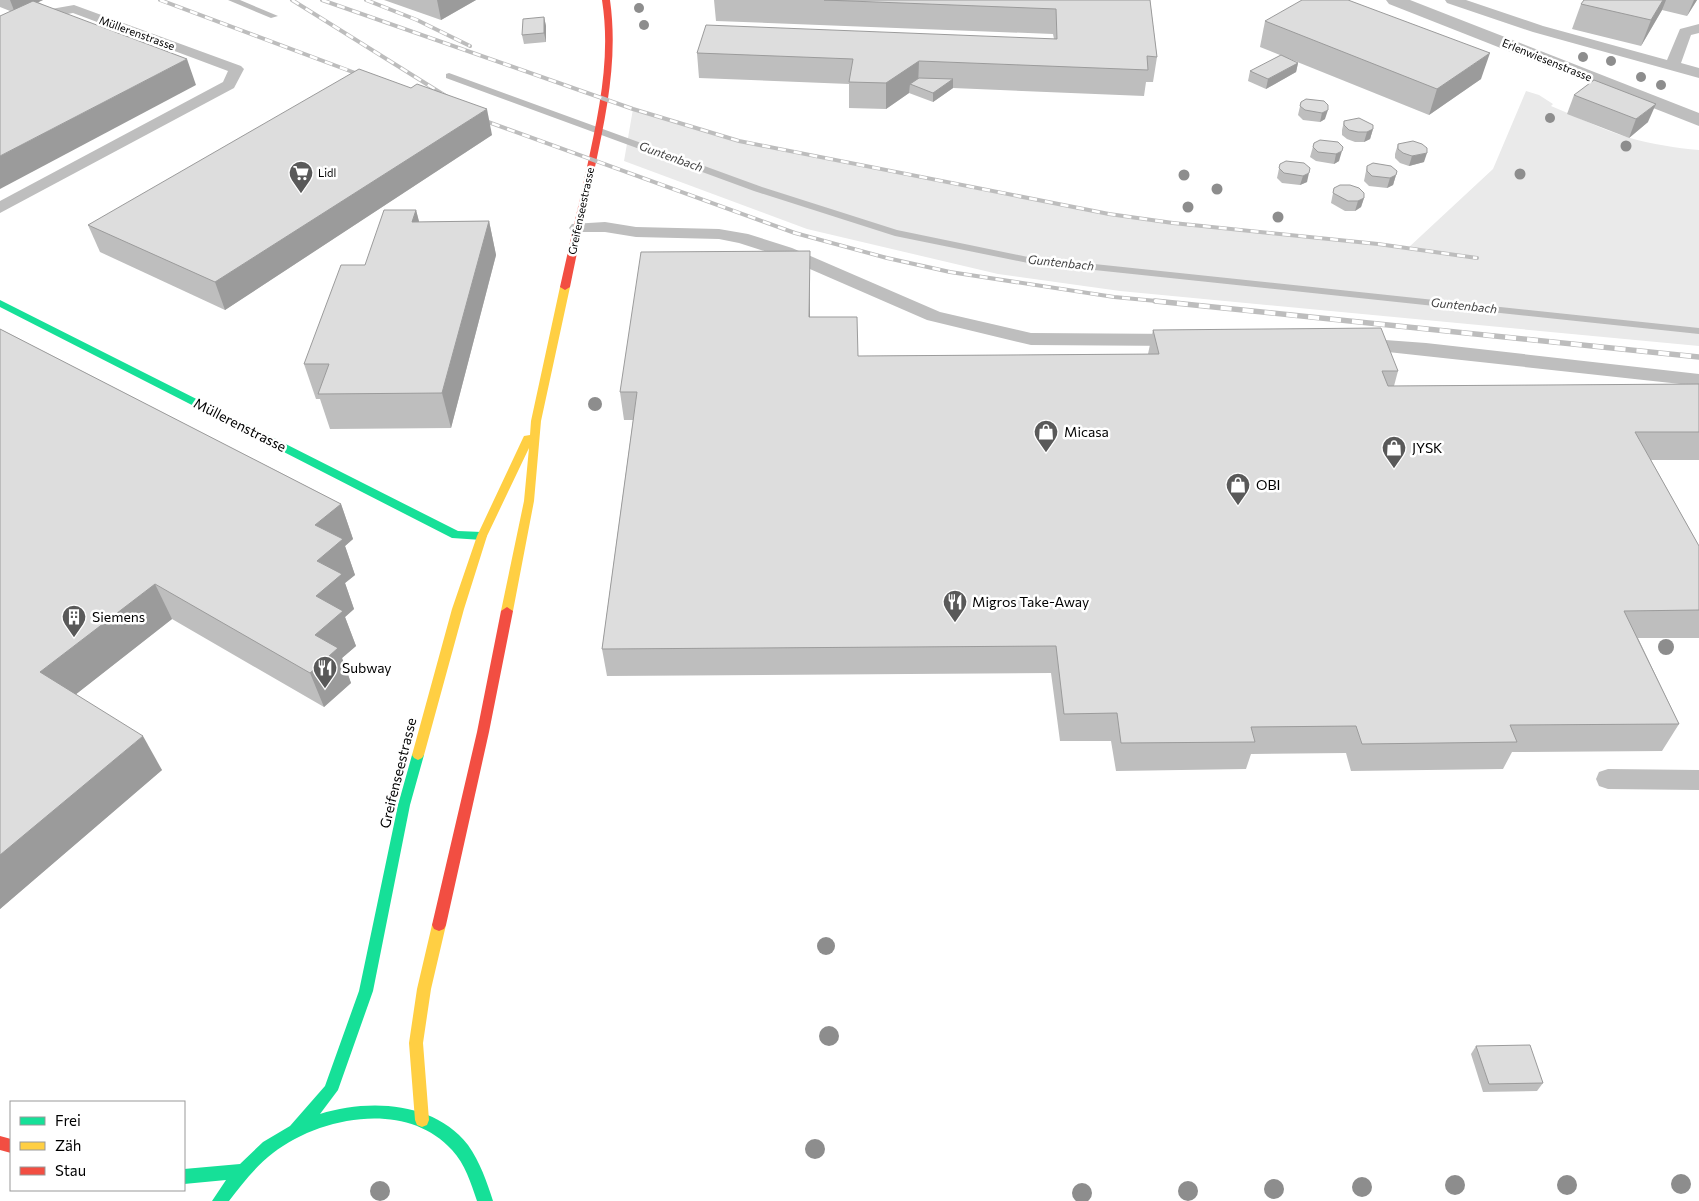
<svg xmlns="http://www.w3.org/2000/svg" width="1699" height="1201" font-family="Commissioner,sans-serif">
	<rect width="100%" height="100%" fill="#fff"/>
	<path fill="#eaeaea" d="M1526,91L1539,95L1553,104L1551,106C1576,116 1602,130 1630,138C1652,144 1676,148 1699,150V346L1120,291L998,274L807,229L624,161L633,109L739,141L1109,214L1173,223L1408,248L1493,169Z"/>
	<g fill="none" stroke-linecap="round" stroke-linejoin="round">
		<g fill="#bcbcbc" fill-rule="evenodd">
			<polygon points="228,0 240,0 278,16 271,18"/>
			<polygon points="449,73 762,187 897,230 1028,257 1699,328 1699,334 1028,263 895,236 754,191 446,78 446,74"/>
		</g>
		<g fill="#bebebe" fill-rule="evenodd">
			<polygon points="1445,0 1466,0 1543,26 1667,60 1680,29 1699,24 1699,33 1691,35 1681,63 1699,68 1699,78 1533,32 1447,3"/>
			<polygon points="74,5 241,66 244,69 234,88 0,213 0,201 223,82 228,71 73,13 0,26 0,18"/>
			<polygon points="605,222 636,227 719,229 748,234 792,248 940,312 1031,333 1181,334 1188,336 1190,340 1188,344 1181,346 1031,345 927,320 780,256 739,243 719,239 636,237 605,232 572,232 569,228 572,224"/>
			<polygon points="1358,338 1426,343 1699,374 1699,386 1351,348 1349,344 1351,340"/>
			<polygon points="1608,769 1699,770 1699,790 1608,789 1599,786 1596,779 1599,772"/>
		</g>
		<polygon fill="#bebebe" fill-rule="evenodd" points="1386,0 1410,0 1699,113 1699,126 1389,4"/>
		<g fill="#16e098" fill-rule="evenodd">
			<polygon points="0,300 458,531 482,532 487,536 482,540 452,538 0,307"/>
			<path d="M418,750L422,752L424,755L410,805L373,991L338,1090L320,1114C368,1099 434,1101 468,1145C480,1162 487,1182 493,1201H477C471,1183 465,1164 452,1150C407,1100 321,1116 273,1153C256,1166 242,1184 229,1201H212L226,1180L184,1184V1169L240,1164L263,1142L290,1126L325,1086L359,991L398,805L412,755L414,752Z"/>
		</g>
		<g fill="#ffcf43" fill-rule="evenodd">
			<polygon points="565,284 570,287 541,421 534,501 513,611 507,615 501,611 524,501 529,448 487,536 464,609 424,755 422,758 418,760 414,758 412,755 452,609 477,536 523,438 524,436 530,435 531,421 560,287"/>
			<polygon points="439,919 444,921 446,925 431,989 423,1043 429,1120 427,1125 422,1127 417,1125 415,1120 409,1043 417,989 432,925 434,921"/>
		</g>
		<g fill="#f24e42" fill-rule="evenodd">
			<path d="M602,0H610C618,57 607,111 595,167C587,207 578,247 570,287L565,290L560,287C569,247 578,207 587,167C599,111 611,57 602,0Z"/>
			<polygon points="507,607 513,611 489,732 446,925 444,929 439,931 434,929 432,925 477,732 501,611"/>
			<polygon points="0,1136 11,1139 11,1153 0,1150"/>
		</g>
		<defs>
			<g id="rail-far1">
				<polyline points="160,0 366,77"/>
				<polyline points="292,0 449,98"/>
				<polyline points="322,0 633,109 739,141 1109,214 1173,223 1378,244 1477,258"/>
				<polyline points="366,0 417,20 470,46"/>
				<polyline points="477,118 795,233 887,258 950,272 1114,297 1167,302"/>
			</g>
			<polyline id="rail" points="1155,301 1699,357"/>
		</defs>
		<use href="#rail-far1" stroke="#bdbdbd" stroke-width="4"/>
		<use href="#rail" stroke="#bdbdbd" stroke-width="5.5"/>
		<use href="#rail-far1" stroke="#fff" stroke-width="2.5" stroke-dasharray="8" stroke-linecap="butt"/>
		<use href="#rail" stroke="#fff" stroke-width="4" stroke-dasharray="11" stroke-linecap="butt"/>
	</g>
	<g fill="#8d8d8d">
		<circle cx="639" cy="8" r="5"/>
		<circle cx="644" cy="25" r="5"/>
		<circle cx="1583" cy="57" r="5"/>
		<circle cx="1611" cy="61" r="5"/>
		<circle cx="1641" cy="77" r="5"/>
		<circle cx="1661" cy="85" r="5"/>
		<circle cx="1550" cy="118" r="5"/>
		<circle cx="1626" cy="146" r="5.5"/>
		<circle cx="1520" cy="174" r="5.5"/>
		<circle cx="1184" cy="175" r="5.5"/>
		<circle cx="1217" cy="189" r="5.5"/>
		<circle cx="1188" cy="207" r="5.5"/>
		<circle cx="1278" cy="217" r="5.5"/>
		<circle cx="595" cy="404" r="7"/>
		<circle cx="1666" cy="647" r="8"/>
		<circle cx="826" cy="946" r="9"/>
		<circle cx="829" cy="1036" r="10"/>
		<circle cx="815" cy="1149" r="10"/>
		<circle cx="1681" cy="1184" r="10"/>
		<circle cx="1455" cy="1185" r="10"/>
		<circle cx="1567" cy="1185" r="10"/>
		<circle cx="1362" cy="1187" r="10"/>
		<circle cx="1274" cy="1189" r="10"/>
		<circle cx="380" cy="1191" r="10"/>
		<circle cx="1188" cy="1191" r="10"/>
		<circle cx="1082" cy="1193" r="10"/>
	</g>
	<g fill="#bebebe">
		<polygon points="0,0 43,0 38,2 196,85 0,7"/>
		<polygon points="384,0 476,0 441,20"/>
		<polygon points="714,0 1150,0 1157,57 1153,82 1146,82 1144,96 953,88 933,102 909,93 886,109 849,108 849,84 699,78 697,53 1054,39 1053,34 716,21"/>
		<polygon points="1584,0 1697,0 1687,16 1662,10 1641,46 1572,29 1581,4"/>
		<polygon points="544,17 546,26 546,42 524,44 522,35"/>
		<polygon points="1265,21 1481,79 1429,115 1260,47"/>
		<polygon points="1298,63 1296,72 1266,89 1248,81 1250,71"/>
		<polygon points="411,88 492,135 225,310 100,252 88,225"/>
		<polygon points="1574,95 1648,122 1629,138 1567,114"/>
		<polygon points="1324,101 1325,119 1320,122 1303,120 1298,115 1301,102"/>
		<polygon points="1344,121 1373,129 1370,139 1364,142 1355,142 1347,139 1342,135 1342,130"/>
		<polygon points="1338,142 1339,161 1334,164 1316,161 1310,157 1314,143"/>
		<polygon points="1398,144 1424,162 1409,166 1400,163 1395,158 1395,154"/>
		<polygon points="1304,163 1307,182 1300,185 1282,183 1277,178 1280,164"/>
		<polygon points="1367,166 1396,175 1393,185 1387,188 1369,186 1364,181"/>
		<polygon points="1334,188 1364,198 1361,207 1355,211 1345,211 1331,203"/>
		<polygon points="416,210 419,222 489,221 496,255 451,428 330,429 320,399 316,399 304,364 365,265"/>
		<polygon points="810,278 810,317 858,356 1148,354 1153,330 1398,371 1394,386 1699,384 1699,460 1651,460 1699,546 1699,638 1638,638 1679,724 1662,751 1512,752 1503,769 1351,771 1346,753 1251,754 1246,769 1116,771 1111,741 1060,741 1051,673 607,676 602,649 633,420 624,420 620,392"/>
		<polygon points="0,329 341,504 353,539 345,546 355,575 345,583 354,609 345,617 356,646 342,658 351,683 324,707 172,619 76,694 162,770 0,909"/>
		<polygon points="1476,1046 1543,1083 1537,1091 1483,1092 1471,1054"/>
	</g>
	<g fill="#9b9b9b">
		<polygon points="10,0 43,0 15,13"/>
		<polygon points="437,0 476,0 441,20"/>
		<polygon points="1663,0 1666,0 1662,10 1641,46 1651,20"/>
		<polygon points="1694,0 1697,0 1687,16"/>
		<polygon points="544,17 546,26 546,42 544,33"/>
		<polygon points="1490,53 1481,79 1429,115 1437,89"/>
		<polygon points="187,59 196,85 0,189 0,156"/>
		<polygon points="919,61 918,87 910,84 909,93 886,109 886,83"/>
		<polygon points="1298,63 1296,72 1266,89 1268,79"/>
		<polygon points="953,79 953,88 933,102 933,93"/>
		<polygon points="1656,104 1648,122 1629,138 1636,119"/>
		<polygon points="487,109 492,135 225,310 215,282"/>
		<polygon points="1328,110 1325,119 1320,122 1322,113"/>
		<polygon points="1373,129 1370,139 1364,142 1367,132"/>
		<polygon points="1342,151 1339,161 1334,164 1336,154"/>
		<polygon points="1427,153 1424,162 1409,166 1412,156"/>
		<polygon points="1309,173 1307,182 1300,185 1303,176"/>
		<polygon points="1396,175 1393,185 1387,188 1390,178"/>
		<polygon points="1364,198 1361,207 1355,211 1358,201"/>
		<polygon points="416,210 425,244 412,222"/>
		<polygon points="489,221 496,255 451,428 442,393"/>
		<polygon points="810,251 810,344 809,317"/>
		<polygon points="341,504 353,539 345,546 355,575 345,583 354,609 345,617 356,646 342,658 351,683 324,707 310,673 315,635 317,561 315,525"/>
		<polygon points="155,584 172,619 61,706 40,672"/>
		<polygon points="143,736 162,770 0,909 0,855"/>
	</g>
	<g fill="#ddd" stroke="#9b9b9b">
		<polygon points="824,0 1150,0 1157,57 1147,56 1148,70 919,61 886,83 849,82 853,59 697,53 706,25 1057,39 1056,9"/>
		<polygon points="1302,0 1348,0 1490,53 1437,89 1265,21"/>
		<polygon points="1584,0 1663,0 1651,20 1581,4"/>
		<polygon points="33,1 187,59 0,156 0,16"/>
		<polygon points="544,17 544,33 522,35 523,19"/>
		<polygon points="1281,55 1298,63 1268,79 1250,71"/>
		<polygon points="359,69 411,88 417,84 487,109 215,282 88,225"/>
		<polygon points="919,78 953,79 933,93 910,84"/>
		<polygon points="1594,80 1656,104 1636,119 1574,95"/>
		<polygon points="1306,99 1324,101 1328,105 1328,110 1322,113 1305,110 1300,106 1301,102"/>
		<polygon points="1359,118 1373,125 1373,129 1367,132 1358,132 1349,130 1344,125 1344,121"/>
		<polygon points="1320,140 1338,142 1343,147 1342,151 1336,154 1318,152 1313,147 1314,143"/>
		<polygon points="1413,141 1422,144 1427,148 1427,153 1412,156 1403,153 1398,149 1398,144"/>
		<polygon points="1286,161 1304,163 1310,168 1309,173 1303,176 1284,173 1279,168 1280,164"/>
		<polygon points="1373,163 1391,166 1397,171 1396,175 1390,178 1372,176 1367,171 1367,166"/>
		<polygon points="1340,185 1350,185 1359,188 1364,193 1364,198 1358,201 1348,201 1333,193 1334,188"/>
		<polygon points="384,210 416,210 412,222 489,221 442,393 318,394 329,364 304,364 341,265 365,265"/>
		<polygon points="810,251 809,317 857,317 858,356 1159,354 1153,330 1381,328 1398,371 1382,371 1388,386 1699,384 1699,432 1635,432 1699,546 1699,610 1624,611 1679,724 1510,725 1517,742 1362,744 1356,726 1251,727 1255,742 1121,743 1117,713 1064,714 1056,646 602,649 637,392 620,392 641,252"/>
		<polygon points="0,329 341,504 315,525 343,539 317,561 342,574 316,596 343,611 315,635 338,648 310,673 155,584 40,672 143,736 0,855"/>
		<polygon points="1530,1045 1543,1083 1489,1084 1476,1046"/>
	</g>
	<defs>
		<symbol id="supermarket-pin" viewBox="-11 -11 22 30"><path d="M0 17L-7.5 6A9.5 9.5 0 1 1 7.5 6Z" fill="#595959" stroke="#fff"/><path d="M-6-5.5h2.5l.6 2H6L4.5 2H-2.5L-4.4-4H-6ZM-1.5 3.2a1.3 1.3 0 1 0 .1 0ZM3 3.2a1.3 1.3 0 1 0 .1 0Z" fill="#fff"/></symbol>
		<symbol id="shop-pin" viewBox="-11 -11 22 30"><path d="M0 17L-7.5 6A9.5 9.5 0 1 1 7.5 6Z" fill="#595959" stroke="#fff"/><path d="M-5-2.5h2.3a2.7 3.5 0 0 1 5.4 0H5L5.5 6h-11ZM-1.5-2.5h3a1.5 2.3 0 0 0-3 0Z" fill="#fff"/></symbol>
		<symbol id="restaurant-pin" viewBox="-11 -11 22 30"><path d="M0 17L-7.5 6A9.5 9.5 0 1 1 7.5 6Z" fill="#595959" stroke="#fff"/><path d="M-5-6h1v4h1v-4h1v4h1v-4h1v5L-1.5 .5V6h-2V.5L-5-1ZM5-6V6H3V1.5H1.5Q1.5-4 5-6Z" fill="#fff"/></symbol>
		<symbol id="building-pin" viewBox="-11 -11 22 30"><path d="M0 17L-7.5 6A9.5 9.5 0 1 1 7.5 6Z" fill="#595959" stroke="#fff"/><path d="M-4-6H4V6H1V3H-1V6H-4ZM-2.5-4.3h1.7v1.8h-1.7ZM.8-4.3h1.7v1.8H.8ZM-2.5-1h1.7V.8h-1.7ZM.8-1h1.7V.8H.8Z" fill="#fff"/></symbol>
	</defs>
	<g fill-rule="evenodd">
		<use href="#supermarket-pin" x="287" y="159" width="28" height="38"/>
		<use href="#shop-pin" x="1032" y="418" width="28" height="38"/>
		<use href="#shop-pin" x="1380" y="434" width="28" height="38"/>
		<use href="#shop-pin" x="1224" y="471" width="28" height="38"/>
		<use href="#restaurant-pin" x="941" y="588" width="28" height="38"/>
		<use href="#building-pin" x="60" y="603" width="28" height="38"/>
		<use href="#restaurant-pin" x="311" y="654" width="28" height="38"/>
	</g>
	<g text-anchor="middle" stroke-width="5" stroke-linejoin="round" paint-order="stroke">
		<g font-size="11" fill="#000" stroke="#fff">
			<text transform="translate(137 33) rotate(20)" y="4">Müllerenstrasse</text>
			<text transform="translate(1547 60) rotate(22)" y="4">Erlenwiesenstrasse</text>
			<text transform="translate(581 211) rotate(-78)" y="4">Greifenseestrasse</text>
		</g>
		<g font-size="11" fill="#000" stroke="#fff" text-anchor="start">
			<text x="318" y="177">Lidl</text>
		</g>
		<g font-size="12" font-style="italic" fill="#414141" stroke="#fff">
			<text transform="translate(671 157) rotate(20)" y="4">Guntenbach</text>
			<text transform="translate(1061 263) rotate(6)" y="4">Guntenbach</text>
			<text transform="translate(1464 306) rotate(6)" y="4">Guntenbach</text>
		</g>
		<g font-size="14" fill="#000" stroke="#fff">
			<text transform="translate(240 425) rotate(27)" y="5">Müllerenstrasse</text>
			<text transform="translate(398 773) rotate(-76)" y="5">Greifenseestrasse</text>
		</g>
		<g font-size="14" fill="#000" stroke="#fff" text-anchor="start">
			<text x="1064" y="437">Micasa</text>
			<text x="1412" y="453">JYSK</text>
			<text x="1256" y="490">OBI</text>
			<text x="972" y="607">Migros Take-Away</text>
			<text x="92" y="622">Siemens</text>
			<text x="342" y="673">Subway</text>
		</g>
	</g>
	<rect x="10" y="1101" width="175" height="90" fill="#ffffff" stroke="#999999"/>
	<rect x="20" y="1117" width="25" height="8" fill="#16e098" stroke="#999999"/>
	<text x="55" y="1126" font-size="15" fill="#000000">Frei</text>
	<rect x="20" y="1142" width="25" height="8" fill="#ffcf43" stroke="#999999"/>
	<text x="55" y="1151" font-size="15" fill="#000000">Zäh</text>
	<rect x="20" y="1167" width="25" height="8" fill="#f24e42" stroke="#999999"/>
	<text x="55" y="1176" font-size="15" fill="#000000">Stau</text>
</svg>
